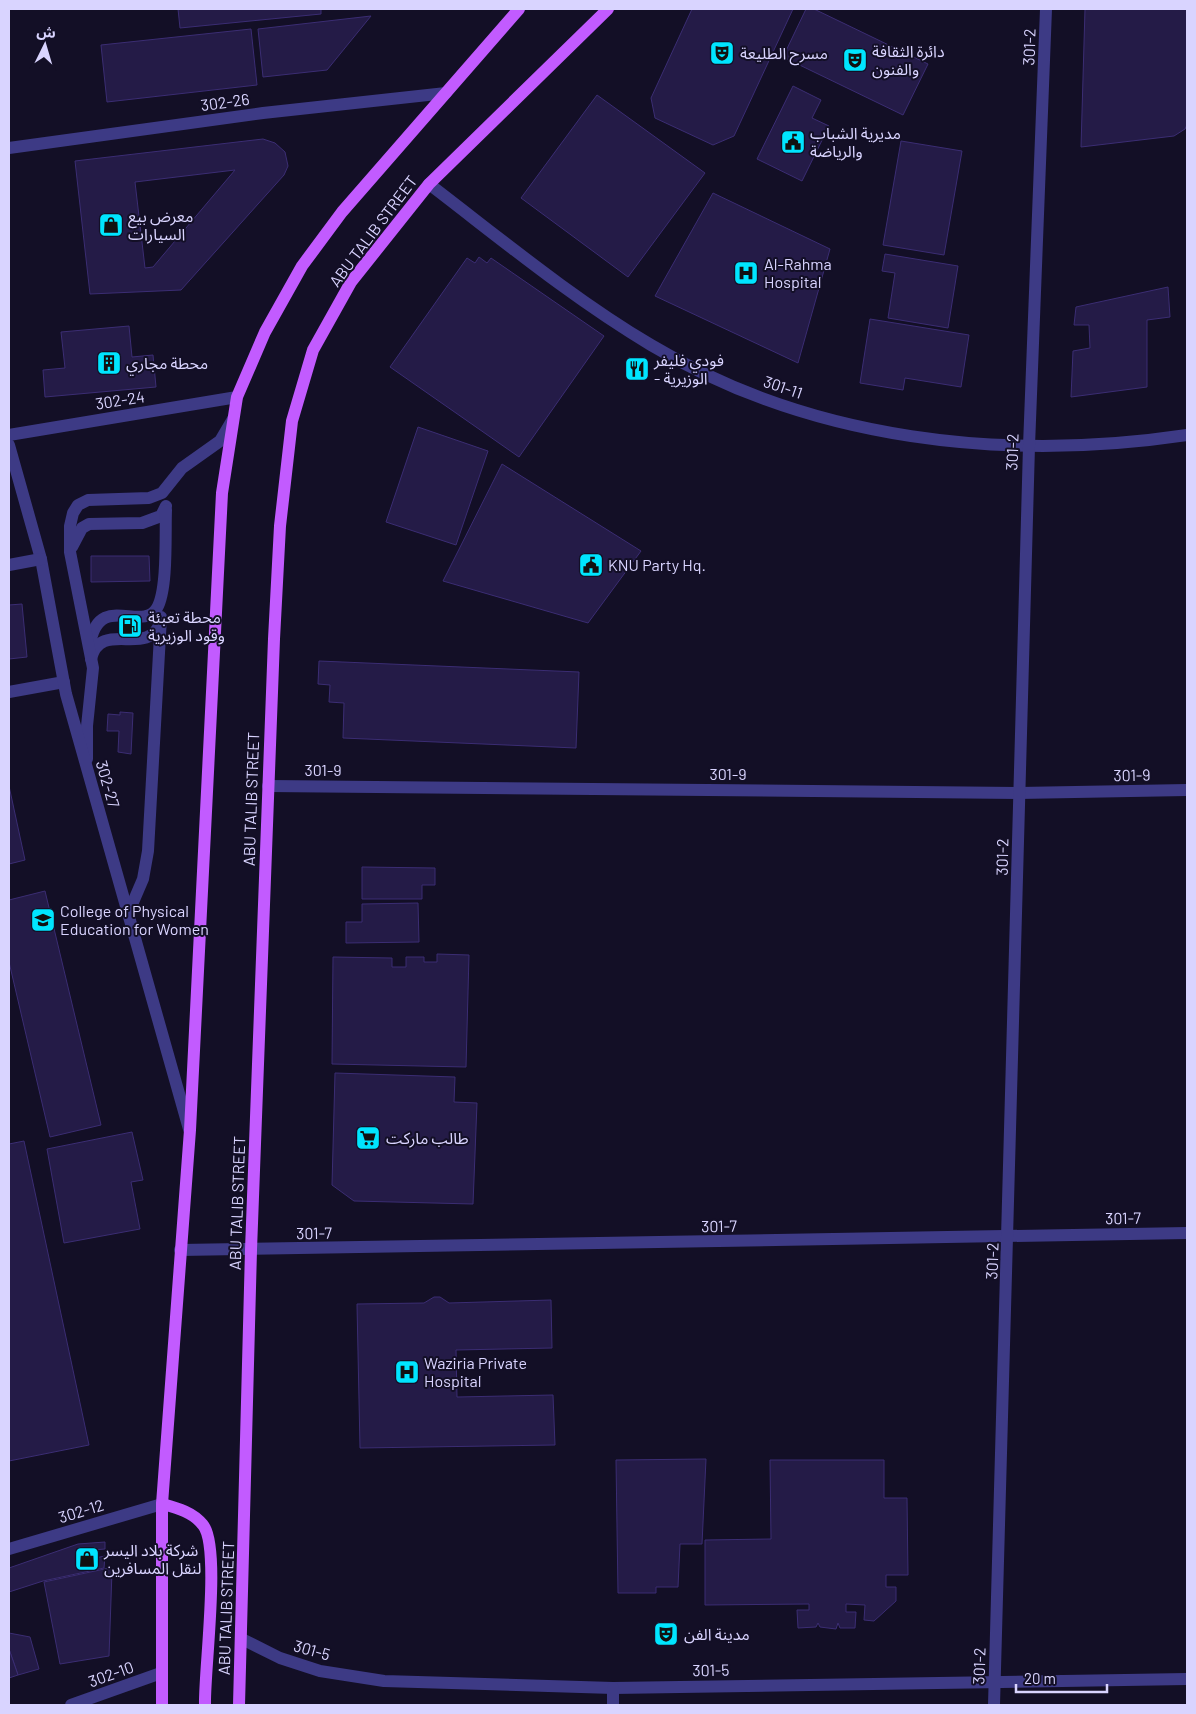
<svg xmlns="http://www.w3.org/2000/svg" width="1196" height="1714" font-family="Barlow,'Noto Sans Arabic',sans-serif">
	<rect width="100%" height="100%" fill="#130f26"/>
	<g fill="#241b47" stroke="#3b2d73" fill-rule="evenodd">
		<polygon points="178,9 321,9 321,14 180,28"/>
		<polygon points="692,9 793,9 734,136 713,145 655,118 651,98"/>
		<polygon points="806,9 814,9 928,64 903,115 783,57"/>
		<polygon points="1085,9 1187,9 1187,125 1185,129 1174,136 1081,147"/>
		<polygon points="371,16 327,70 263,77 258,29"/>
		<polygon points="251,29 257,85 107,102 101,45"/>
		<polygon points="793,86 821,100 812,118 829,126 802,181 757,159"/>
		<polygon points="597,95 705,173 628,277 521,198"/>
		<path d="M263,139L275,143L285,152L288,166L284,175L181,290L90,294L75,161ZM235,170L153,267L145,268L135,182Z"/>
		<polygon points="901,141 962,151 944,255 883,245"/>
		<polygon points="713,193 830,249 798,363 655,296"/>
		<polygon points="885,254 958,266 948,328 888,318 895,273 882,271"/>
		<polygon points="479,257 487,263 491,258 604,336 519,457 390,367 467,258 475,263"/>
		<polygon points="1168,287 1170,317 1147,320 1147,387 1071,397 1073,351 1090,348 1089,325 1074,325 1076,307"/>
		<polygon points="870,319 969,335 961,387 905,378 903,390 860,383"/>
		<polygon points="129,326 132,357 153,355 156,387 45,397 43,370 65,368 61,332"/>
		<polygon points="418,427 488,451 456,545 386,522"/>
		<polygon points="502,464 641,551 588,623 443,581"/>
		<polygon points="91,556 149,556 150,581 91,582"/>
		<polygon points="22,604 27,657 9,659 9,605"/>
		<polygon points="319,661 579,672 576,748 343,738 344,703 329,702 330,685 318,684"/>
		<polygon points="120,712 133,713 131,754 118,752 119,731 107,731 108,714 120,715"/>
		<polygon points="9,786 25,860 9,864"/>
		<polygon points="362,867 435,868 435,885 422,885 422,899 362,899"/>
		<polygon points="45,891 101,1125 50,1137 9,962 9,900"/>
		<polygon points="418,903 419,942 346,943 346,922 362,922 362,904"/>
		<polygon points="437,954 469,955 466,1067 332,1064 333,957 392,958 392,967 406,967 406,957 424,957 424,962 437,962"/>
		<polygon points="335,1073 455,1077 454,1102 477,1103 473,1204 354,1201 332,1185"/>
		<polygon points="132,1132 143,1180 131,1182 140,1229 64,1243 47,1149"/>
		<polygon points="24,1141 89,1445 9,1461 9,1144"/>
		<polygon points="434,1297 440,1297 449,1303 551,1300 552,1348 456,1350 457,1397 553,1395 555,1445 360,1448 357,1304 424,1303"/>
		<polygon points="706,1459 702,1544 680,1544 678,1587 656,1587 656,1593 618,1593 616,1460"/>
		<polygon points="770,1460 884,1460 884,1498 907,1498 908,1575 886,1575 886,1587 896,1587 896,1601 874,1621 864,1620 865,1605 846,1604 846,1612 856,1612 855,1628 840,1628 838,1623 836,1629 820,1627 818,1623 816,1627 798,1628 797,1610 809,1610 809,1604 705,1605 705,1540 771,1539"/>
		<polygon points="105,1542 105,1549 94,1550 95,1558 105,1556 104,1568 43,1581 9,1592 9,1568 78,1544"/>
		<polygon points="109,1568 112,1571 109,1656 60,1664 44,1582"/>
		<polygon points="9,1633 30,1637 39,1669 18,1675 9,1649"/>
		<polygon points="9,1649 18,1675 9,1678"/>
	</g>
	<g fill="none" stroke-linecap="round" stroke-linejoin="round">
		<g stroke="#3d3a85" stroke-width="12">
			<polyline points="72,547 82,528 89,524 142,523 161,516 166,506"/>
			<path d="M90,644C99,591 142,633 157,608C168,589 165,533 166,510"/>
			<path d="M91,659C100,619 148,658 160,623"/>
			<polyline points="9,692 64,682"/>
			<polyline points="87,759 87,726 93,668 70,552 70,526 73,513 78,505 88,500 149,498 162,493 182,468 220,441 233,419"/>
			<polyline points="128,914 143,879 148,851 161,617"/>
		</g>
		<g stroke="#3d3a85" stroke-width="12">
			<polyline points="9,148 263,113 446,93"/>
			<path d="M429,184C501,239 572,298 651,345C811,441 1006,462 1187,435"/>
			<polyline points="9,435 237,397"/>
			<polyline points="9,445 41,559 66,694 189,1129"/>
			<polyline points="9,565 41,559"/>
			<polyline points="268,786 1019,793 1187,790"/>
			<polyline points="180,1250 1187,1233"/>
			<polyline points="9,1549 162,1504"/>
			<polyline points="242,1639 280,1658 320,1671 384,1681 613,1688 1187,1679"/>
			<polyline points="71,1705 161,1673"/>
			<polyline points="613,1705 613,1688"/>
			<polyline points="994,1705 1029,446 1046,9"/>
		</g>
		<g stroke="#c25bff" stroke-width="12">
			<path d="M162,1504C177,1508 193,1512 203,1525C221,1547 204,1671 205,1705"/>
			<polyline points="162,1705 162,1504 190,1130 222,493 237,397 265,332 302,266 342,212 519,9"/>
			<polyline points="239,1705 251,1250 274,639 280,526 292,421 313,350 351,282 429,184 608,9"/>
		</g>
	</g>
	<defs>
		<symbol id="theatre-square" viewBox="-11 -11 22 22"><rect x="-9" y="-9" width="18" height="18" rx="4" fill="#00e5ff" stroke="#130f26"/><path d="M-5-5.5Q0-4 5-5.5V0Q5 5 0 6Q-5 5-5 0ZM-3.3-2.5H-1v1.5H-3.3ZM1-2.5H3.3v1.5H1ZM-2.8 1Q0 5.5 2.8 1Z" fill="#111"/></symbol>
		<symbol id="civic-square" viewBox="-11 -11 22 22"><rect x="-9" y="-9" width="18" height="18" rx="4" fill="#00e5ff" stroke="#130f26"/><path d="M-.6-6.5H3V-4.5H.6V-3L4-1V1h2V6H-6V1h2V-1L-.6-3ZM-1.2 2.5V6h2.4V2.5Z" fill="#111"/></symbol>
		<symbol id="shop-square" viewBox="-11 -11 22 22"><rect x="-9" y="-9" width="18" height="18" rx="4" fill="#00e5ff" stroke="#130f26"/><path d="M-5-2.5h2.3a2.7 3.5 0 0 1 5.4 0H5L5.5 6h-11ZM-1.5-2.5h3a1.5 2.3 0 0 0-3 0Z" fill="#111"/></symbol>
		<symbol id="hospital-square" viewBox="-11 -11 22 22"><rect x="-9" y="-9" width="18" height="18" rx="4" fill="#00e5ff" stroke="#130f26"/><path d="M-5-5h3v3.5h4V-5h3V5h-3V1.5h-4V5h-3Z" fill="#111"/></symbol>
		<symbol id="building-square" viewBox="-11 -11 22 22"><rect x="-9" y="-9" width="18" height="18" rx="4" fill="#00e5ff" stroke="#130f26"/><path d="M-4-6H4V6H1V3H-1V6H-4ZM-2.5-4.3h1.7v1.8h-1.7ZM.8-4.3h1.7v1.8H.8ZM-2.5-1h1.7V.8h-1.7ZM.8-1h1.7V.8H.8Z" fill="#111"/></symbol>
		<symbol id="restaurant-square" viewBox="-11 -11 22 22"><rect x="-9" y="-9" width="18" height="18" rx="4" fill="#00e5ff" stroke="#130f26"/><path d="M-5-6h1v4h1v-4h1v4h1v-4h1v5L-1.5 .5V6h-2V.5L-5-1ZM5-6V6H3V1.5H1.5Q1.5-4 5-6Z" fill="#111"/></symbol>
		<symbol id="fuel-square" viewBox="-11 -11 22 22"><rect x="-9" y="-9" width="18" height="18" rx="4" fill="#00e5ff" stroke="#130f26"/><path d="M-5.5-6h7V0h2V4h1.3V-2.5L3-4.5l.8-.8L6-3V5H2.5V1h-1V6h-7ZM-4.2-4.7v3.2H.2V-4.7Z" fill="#111"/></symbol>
		<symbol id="university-square" viewBox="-11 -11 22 22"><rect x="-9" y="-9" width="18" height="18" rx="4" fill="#00e5ff" stroke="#130f26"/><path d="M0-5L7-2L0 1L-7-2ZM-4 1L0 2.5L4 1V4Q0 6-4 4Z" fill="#111"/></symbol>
		<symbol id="supermarket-square" viewBox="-11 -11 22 22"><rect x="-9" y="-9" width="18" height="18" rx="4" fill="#00e5ff" stroke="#130f26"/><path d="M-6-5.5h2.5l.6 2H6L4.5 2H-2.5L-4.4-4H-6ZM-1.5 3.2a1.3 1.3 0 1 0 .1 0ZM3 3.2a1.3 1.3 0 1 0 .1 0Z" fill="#111"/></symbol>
	</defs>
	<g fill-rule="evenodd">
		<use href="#theatre-square" x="708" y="39" width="28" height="28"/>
		<use href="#theatre-square" x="841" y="46" width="28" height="28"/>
		<use href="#civic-square" x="779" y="128" width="28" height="28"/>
		<use href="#shop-square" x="97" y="211" width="28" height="28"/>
		<use href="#hospital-square" x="732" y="259" width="28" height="28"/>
		<use href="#building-square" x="95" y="349" width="28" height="28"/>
		<use href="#restaurant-square" x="623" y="355" width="28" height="28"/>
		<use href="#civic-square" x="577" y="551" width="28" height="28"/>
		<use href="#fuel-square" x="116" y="612" width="28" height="28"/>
		<use href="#university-square" x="29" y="906" width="28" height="28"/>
		<use href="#supermarket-square" x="354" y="1124" width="28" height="28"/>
		<use href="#hospital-square" x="393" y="1358" width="28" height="28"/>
		<use href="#shop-square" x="73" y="1545" width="28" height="28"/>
		<use href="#theatre-square" x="652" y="1620" width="28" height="28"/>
	</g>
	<g text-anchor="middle" stroke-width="4" stroke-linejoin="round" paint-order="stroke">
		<g font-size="16" fill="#d9d4ff" stroke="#130f26">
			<text transform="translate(1029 47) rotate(-88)" y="6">301-2</text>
			<text transform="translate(225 102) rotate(-8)" y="6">302-26</text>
			<text transform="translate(373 231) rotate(-53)" y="6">ABU TALIB STREET</text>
			<text transform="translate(783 387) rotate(19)" y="6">301-11</text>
			<text transform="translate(120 400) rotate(-9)" y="6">302-24</text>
			<text transform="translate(1012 452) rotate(-88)" y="6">301-2</text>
			<text x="323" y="776">301-9</text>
			<text x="728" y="780">301-9</text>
			<text transform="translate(1132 775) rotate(-1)" y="6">301-9</text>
			<text transform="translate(108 784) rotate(74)" y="6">302-27</text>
			<text transform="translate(251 799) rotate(-88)" y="6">ABU TALIB STREET</text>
			<text transform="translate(1002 857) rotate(-89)" y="6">301-2</text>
			<text transform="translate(237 1203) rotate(-88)" y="6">ABU TALIB STREET</text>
			<text transform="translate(1123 1218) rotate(-1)" y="6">301-7</text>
			<text transform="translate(719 1226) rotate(-1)" y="6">301-7</text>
			<text transform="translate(314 1233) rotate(-1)" y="6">301-7</text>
			<text transform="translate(992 1261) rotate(-88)" y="6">301-2</text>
			<text transform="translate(81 1511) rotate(-17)" y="6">302-12</text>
			<text transform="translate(226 1608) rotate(-88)" y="6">ABU TALIB STREET</text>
			<text transform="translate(312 1650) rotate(16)" y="6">301-5</text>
			<text transform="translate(979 1666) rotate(-88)" y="6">301-2</text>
			<text transform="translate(711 1670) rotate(-1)" y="6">301-5</text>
			<text transform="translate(111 1674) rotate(-20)" y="6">302-10</text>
		</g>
		<g font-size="16" fill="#d9d4ff" stroke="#130f26" text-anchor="start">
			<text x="872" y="57">دائرة الثقافة<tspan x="872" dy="18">والفنون</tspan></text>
			<text x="740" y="59">مسرح الطليعة</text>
			<text x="810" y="139">مديرية الشباب<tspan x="810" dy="18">والرياضة</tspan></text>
			<text x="128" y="222">معرض بيع<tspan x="128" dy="18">السيارات</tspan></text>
			<text x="764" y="270">Al-Rahma<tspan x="764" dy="18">Hospital</tspan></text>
			<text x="654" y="366">فودي فليفر<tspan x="654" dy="18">- الوزيرية</tspan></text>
			<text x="126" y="369">محطة مجاري</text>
			<text x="608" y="571">KNU Party Hq.</text>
			<text x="148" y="623">محطة تعبئة<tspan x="148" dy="18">وقود الوزيرية</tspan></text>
			<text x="60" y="917">College of Physical<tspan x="60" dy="18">Education for Women</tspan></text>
			<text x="386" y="1144">طالب ماركت</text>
			<text x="424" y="1369">Waziria Private<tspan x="424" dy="18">Hospital</tspan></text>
			<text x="104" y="1556">شركة بلاد اليسر<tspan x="104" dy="18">لنقل المسافرين</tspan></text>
			<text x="684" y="1640">مدينة الفن</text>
		</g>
	</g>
	<rect width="1196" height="1714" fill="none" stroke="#d9d4ff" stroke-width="20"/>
	<g transform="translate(45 45) rotate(5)" stroke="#130f26" stroke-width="4" paint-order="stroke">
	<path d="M0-4L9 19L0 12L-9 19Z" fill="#d9d4ff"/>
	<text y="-8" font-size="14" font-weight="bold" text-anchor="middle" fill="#d9d4ff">ش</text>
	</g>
	<path d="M1016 1684v8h91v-8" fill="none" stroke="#d9d4ff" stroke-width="2.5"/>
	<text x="1024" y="1684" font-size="15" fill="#d9d4ff" stroke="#130f26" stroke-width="4" paint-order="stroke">20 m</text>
</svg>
